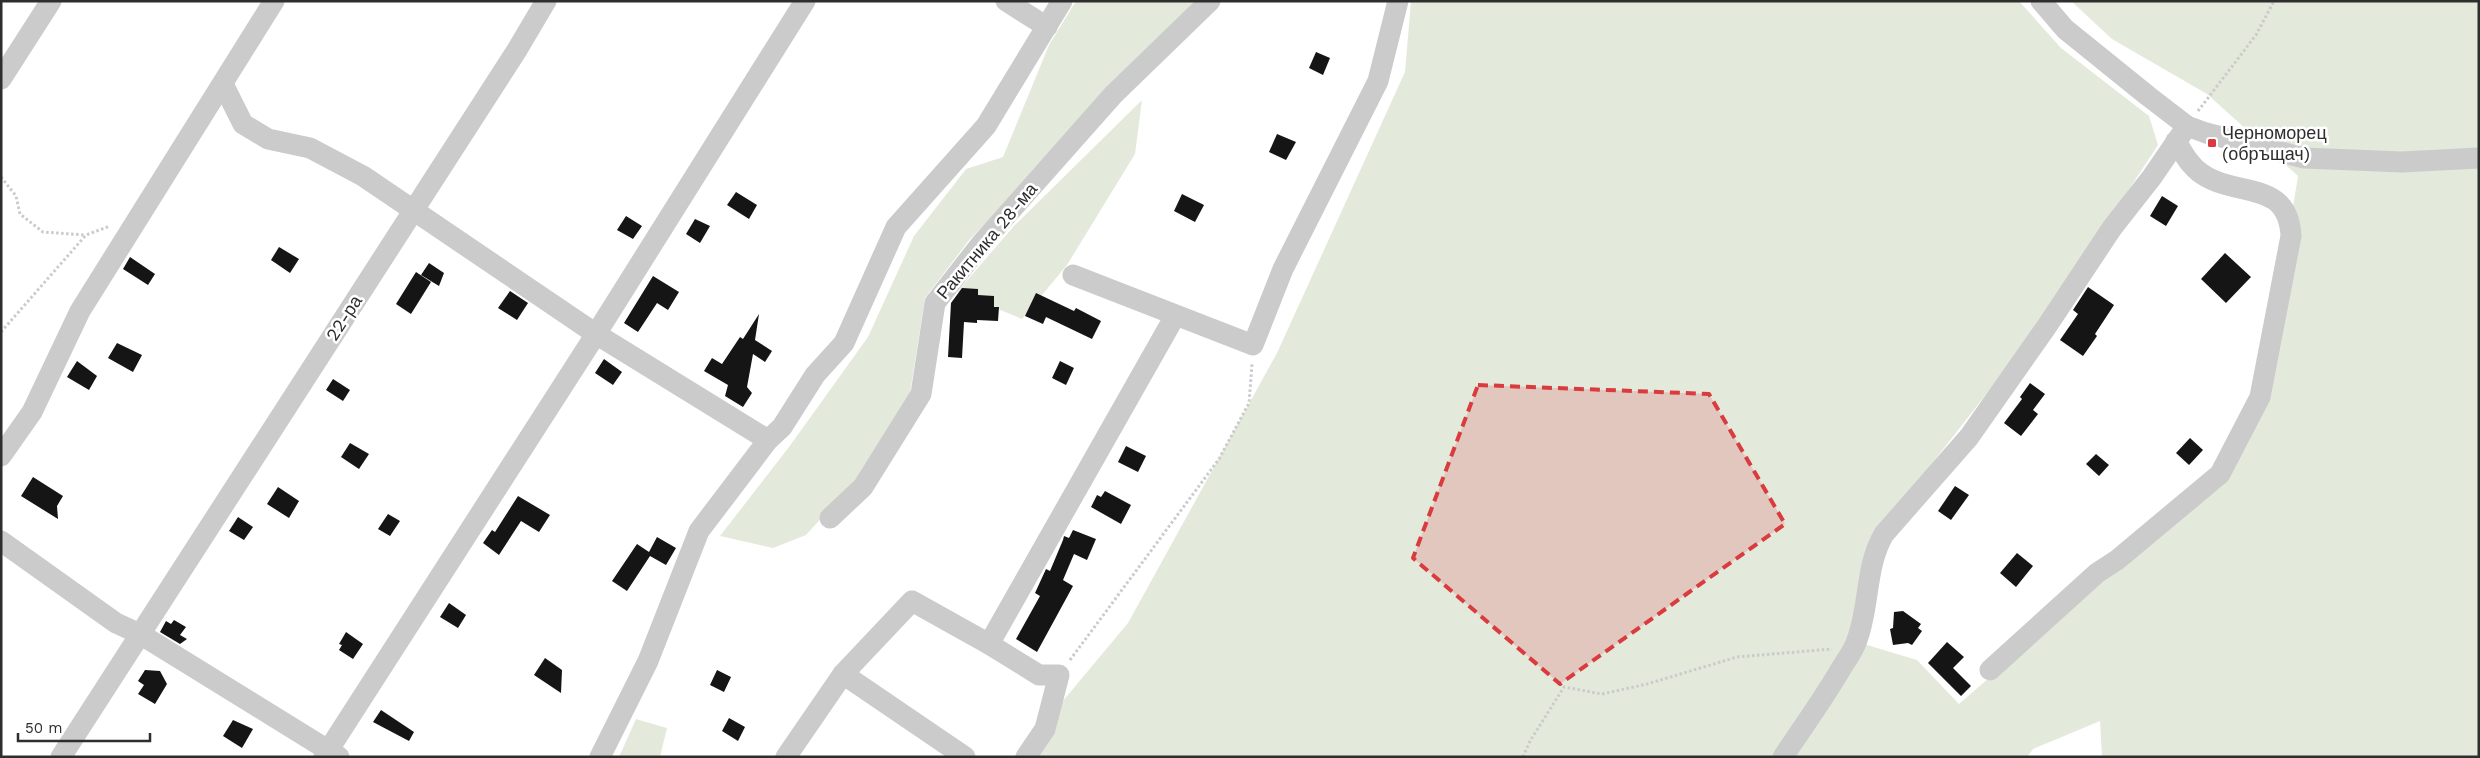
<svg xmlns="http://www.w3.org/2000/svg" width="2480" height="758" font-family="'Work Sans',sans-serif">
	<rect width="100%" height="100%" fill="#fff"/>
	<g fill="#e3eadc">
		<polygon points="1076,1 1206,1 970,239 925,298 910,393 856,480 806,535 773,548 720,536 789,447 868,337 914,236 966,169 1003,157 1049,45"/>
		<polygon points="1411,1 2019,1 2061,48 2149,116 2158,145 2041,324 1869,544 1857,642 1917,660 1959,704 2219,478 2262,398 2298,176 2207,94 2112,39 2071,1 2479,1 2479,757 2102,757 2100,721 2033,749 2027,757 1016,757 1128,623 1277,353 1405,72"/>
		<polygon points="1142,100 1135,154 1067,265 1022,319 957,292 1014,226"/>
		<polygon points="636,719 667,728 660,757 619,757"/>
	</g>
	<g fill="#151515">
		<polygon points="1316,52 1330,58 1323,75 1309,68"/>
		<polygon points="1277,134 1296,142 1286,160 1269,152"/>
		<polygon points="736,192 757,205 749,219 727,205"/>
		<polygon points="1182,194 1204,205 1195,222 1174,211"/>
		<polygon points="2162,196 2178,206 2166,226 2150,216"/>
		<polygon points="626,216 642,226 633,239 617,230"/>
		<polygon points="695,219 710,226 700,243 686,234"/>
		<polygon points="279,247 299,259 290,273 271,260"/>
		<polygon points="2225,253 2251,277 2226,303 2201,279"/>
		<polygon points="130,257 155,274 148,285 123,269"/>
		<polygon points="429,263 444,273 439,286 421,275"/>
		<polygon points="416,272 431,282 411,314 396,304"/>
		<polygon points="653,276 679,292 668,310 657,303 638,332 624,323"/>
		<polygon points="2088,287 2114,305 2095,334 2097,336 2083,356 2060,340 2078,314 2073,310"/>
		<polygon points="962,288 978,289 978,295 994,296 994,307 999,307 998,321 977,320 977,323 964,322 962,358 948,357 951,303"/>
		<polygon points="510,291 528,303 517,320 498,308"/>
		<polygon points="1036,293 1074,311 1076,308 1101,321 1092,339 1046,317 1043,324 1025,316"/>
		<polygon points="759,314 755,340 772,351 765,362 753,354 747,387 752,393 743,407 725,396 728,385 704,371 712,358 722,364 740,337 743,339"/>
		<polygon points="117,343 142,355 133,372 108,358"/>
		<polygon points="604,359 622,372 613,385 595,373"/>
		<polygon points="77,361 97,376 89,390 67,377"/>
		<polygon points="1060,361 1074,368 1066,385 1052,378"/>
		<polygon points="333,379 350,390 343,401 326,390"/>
		<polygon points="2030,383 2045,394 2033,410 2038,414 2021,436 2004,423 2022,399 2020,397"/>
		<polygon points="2190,438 2203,450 2189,465 2176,453"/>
		<polygon points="350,443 369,454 359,469 341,457"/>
		<polygon points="1126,446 1146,456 1138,472 1118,462"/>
		<polygon points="2096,454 2109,465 2099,476 2086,464"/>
		<polygon points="33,477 63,496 57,506 58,519 21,496"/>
		<polygon points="1955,486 1969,495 1951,520 1938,511"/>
		<polygon points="278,487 299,501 289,518 267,504"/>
		<polygon points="1105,491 1131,505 1121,524 1091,507 1097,495 1101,497"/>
		<polygon points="518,496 550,515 539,532 521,521 499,555 483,543 492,530 495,532"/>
		<polygon points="388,514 400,521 390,536 378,529"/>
		<polygon points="238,517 253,527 244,540 229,531"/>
		<polygon points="1073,530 1096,539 1087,560 1074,554 1063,580 1073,586 1037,652 1016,639 1040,596 1035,593 1046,569 1050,571 1063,540 1064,536 1069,538"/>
		<polygon points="657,537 676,548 666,565 650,556 627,591 612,581 637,544 649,552"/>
		<polygon points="2017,553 2033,566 2016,587 2000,573"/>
		<polygon points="449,603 466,615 458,628 440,617"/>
		<polygon points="1903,611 1921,624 1918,628 1922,631 1912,645 1908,643 1893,645 1890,629 1893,628 1894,612"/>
		<polygon points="174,620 186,627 180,635 187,639 180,644 160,632 166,621 171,624"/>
		<polygon points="346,632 363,644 353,659 339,650 342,645 339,644"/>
		<polygon points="1947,642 1964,657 1953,668 1971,686 1961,696 1928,663"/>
		<polygon points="545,658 562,670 561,693 534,675"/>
		<polygon points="145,670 160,671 167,684 155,704 138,694 144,685 138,681"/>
		<polygon points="717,670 731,677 724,692 710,685"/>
		<polygon points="381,710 414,732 409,741 373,722"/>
		<polygon points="729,718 745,727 738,741 722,731"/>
		<polygon points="233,720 253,729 242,748 223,736"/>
	</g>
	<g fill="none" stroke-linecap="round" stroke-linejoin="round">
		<g stroke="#cbcbcb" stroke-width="3" stroke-dasharray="2.5 2.5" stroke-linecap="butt">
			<polyline points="2198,111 2256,35 2274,1"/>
			<polyline points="1,177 16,196 20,214 43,232 85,235"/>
			<polyline points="1,332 86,235 110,226"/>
			<polyline points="1070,660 1219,459 1249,403 1252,364"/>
			<polyline points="1523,757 1530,741 1564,687 1602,694 1647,684 1737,657 1832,649"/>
		</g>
		<g stroke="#cbcbcb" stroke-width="21">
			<polyline points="1006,1 1047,27"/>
			<polyline points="2041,1 2065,29 2148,96 2187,126 2206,133 2304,158 2402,162 2479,158"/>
			<polyline points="1,79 51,1"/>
			<polyline points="223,84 243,124 268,139 310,148 363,176 596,334 768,440"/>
			<polyline points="1073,275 1253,345 1283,269 1378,81 1398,1"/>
			<polyline points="1,456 32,412 80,311 274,1"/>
			<polyline points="830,518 863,487 921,394 935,303 981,244 1113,95 1210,1"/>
			<polyline points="1,541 116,623 140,634 339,757"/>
			<polyline points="989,644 1039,675 1059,675 1045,729 1026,757"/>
			<path d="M1990,670L2097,573L2117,560L2220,474L2260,397L2291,236C2288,179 2237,198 2202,174C2190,166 2183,153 2176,141"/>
			<polyline points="843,674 965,757"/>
			<polyline points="61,757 517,50 546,1"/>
			<polyline points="324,757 596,334 805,1"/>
			<polyline points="600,757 648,661 699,531 768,440 782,427 815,375 844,343 896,227 986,126 1062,1"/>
			<polyline points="786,757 843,674 912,601 989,644 1175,316"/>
			<path d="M1783,757C1803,727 1824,698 1842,667C1847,659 1854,650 1857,640C1870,605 1865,566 1884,534L1969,437L2047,326L2112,228L2152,177L2187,126"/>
		</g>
	</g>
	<path fill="#da3b3f" fill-opacity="0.2" stroke="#da3b3f" stroke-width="4" stroke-dasharray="10 6" stroke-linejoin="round" d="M1478,385L1709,394L1785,524L1560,684L1413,558Z"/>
	<rect fill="#da3b3f" stroke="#fff" stroke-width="2" x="2207" y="138" width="10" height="10" rx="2.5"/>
	<g text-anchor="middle" stroke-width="5" stroke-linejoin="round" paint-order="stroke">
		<g font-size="18" fill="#2e2e2e" stroke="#fff" text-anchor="start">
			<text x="2222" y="139">Черноморец<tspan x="2222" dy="21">(обръщач)</tspan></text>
		</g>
		<g font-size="18" fill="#2e2e2e" stroke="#fff">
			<text transform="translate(987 241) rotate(-50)" y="6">Ракитника 28-ма</text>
			<text transform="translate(344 318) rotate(-57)" y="6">22-ра</text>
		</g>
	</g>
	<rect width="2480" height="758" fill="none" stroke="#2e2e2e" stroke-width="5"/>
	<path d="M18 733v8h132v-8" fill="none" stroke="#2e2e2e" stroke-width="2.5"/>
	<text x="25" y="733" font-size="15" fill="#2e2e2e" stroke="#ffffff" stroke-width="4" paint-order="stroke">50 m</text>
</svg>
